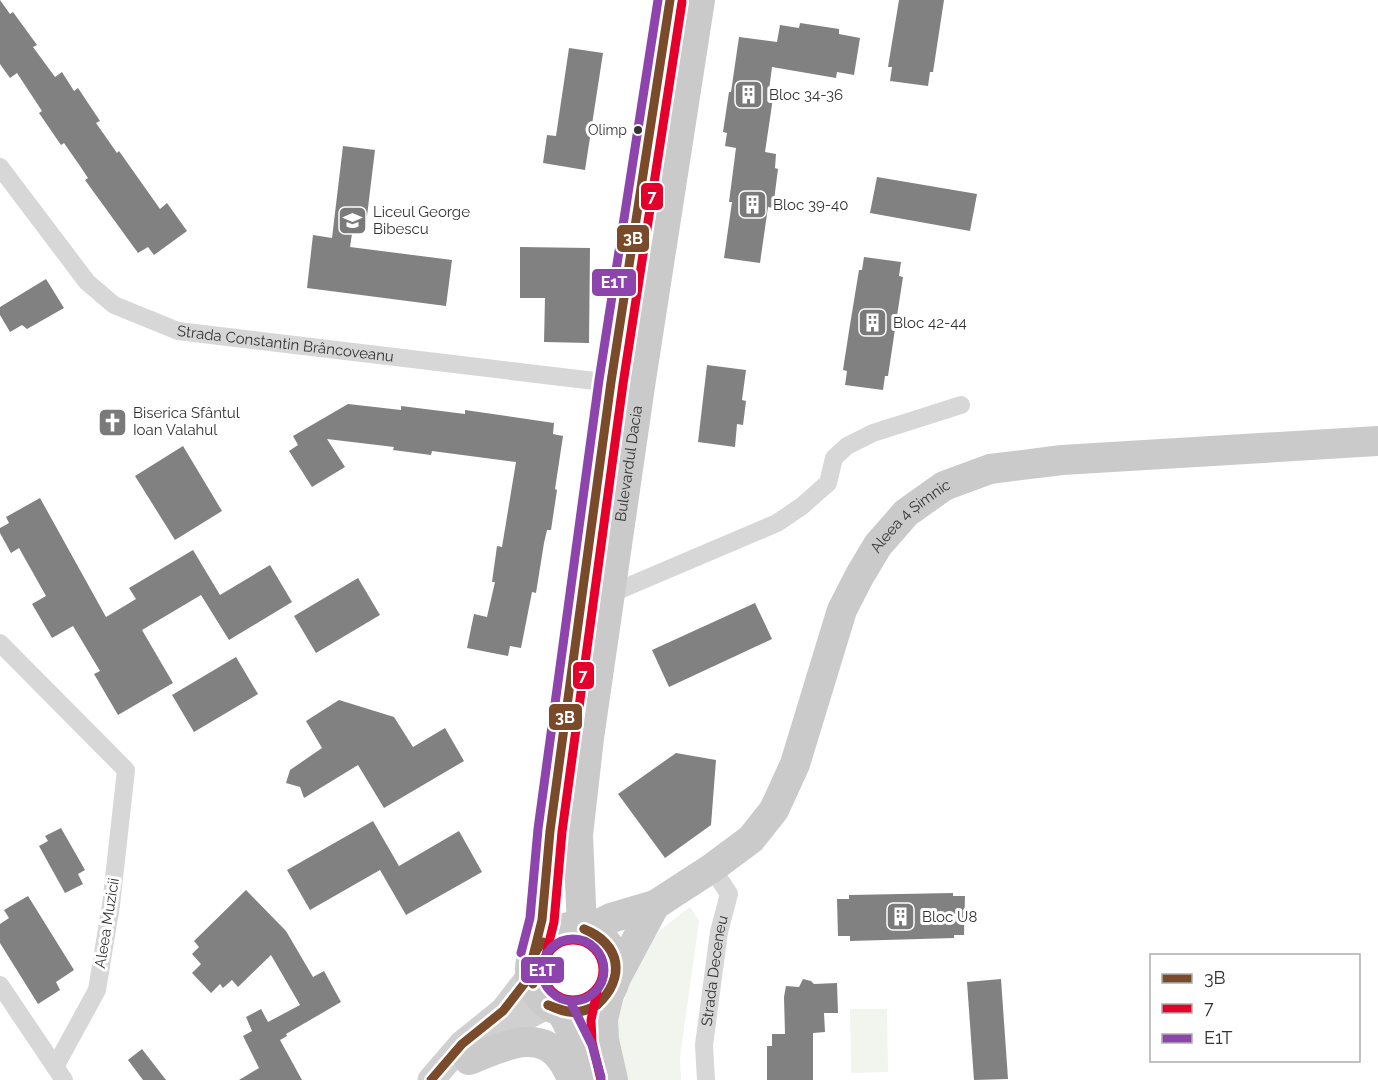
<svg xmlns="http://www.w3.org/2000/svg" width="1378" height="1080" font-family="Raleway,sans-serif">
	<rect width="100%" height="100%" fill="#fff"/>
	<g fill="#f1f5ed">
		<polygon points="690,907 699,921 680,1057 681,1080 627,1080 614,1032 629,985 658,932"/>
		<polygon points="850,1009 887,1009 888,1072 851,1073"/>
	</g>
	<g fill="#818181">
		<polygon points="0,0 10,14 13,12 37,45 33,47 55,77 62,72 74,91 78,88 100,121 96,123 117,153 119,151 160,209 167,203 187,231 154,255 148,247 138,253 85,180 88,178 80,166 64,143 61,145 39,113 42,111 17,73 10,78 0,64"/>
		<polygon points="899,0 944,0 933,72 930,72 928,86 890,81 892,67 888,67"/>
		<polygon points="800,23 839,29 839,34 860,38 854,75 837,72 836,78 772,67 768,98 773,98 765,152 776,154 775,168 778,169 773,208 768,207 760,263 724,258 732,202 729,202 736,148 725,146 727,133 723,132 729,92 731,92 739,37 777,42 780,25 799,28"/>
		<polygon points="569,48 603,53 585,170 543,163 547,135 556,136"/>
		<polygon points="343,146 375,150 367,216 355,214 350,247 452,260 446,306 307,288 313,235 332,238"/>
		<polygon points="877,177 977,194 970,231 870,213"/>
		<polygon points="520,247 590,248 589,343 544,342 545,298 520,298"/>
		<polygon points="864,257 901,262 899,276 903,277 897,316 888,376 885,376 883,390 845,385 847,371 843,370 849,331 859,270 862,270"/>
		<polygon points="46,279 64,308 27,329 22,325 10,332 0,315 0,307"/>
		<polygon points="707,365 746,370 742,400 746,401 743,425 737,424 735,447 698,442"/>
		<polygon points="348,404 401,410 401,406 465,414 465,410 554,423 553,434 563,436 555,489 557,490 551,530 547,530 544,543 536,593 532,592 521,648 510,646 508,656 467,648 474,614 487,617 495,582 492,582 497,546 502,547 516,462 432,451 431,455 393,450 394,447 327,439 345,467 312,487 289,451 298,445 293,436"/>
		<polygon points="183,446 222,511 175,540 135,476"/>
		<polygon points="40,498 106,617 136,599 129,588 193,550 220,595 270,565 292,602 229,640 201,595 142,630 173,683 118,715 94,674 100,671 73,626 52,638 32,604 46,596 19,548 11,553 0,533 0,528 9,523 6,517"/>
		<polygon points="358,578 380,615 316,653 294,616"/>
		<polygon points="755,603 772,639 669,687 652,650"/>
		<polygon points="236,657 258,694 194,732 172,695"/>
		<polygon points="339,700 394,717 413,747 445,728 464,761 384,808 358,765 304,798 300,787 286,783 290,770 322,748 306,721"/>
		<polygon points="676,753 716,760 711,825 665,858 618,794"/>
		<polygon points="373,821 399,866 459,831 482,872 406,915 380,870 310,910 287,870"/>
		<polygon points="61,828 85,870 78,874 83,884 65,893 39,846 48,841 45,836"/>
		<polygon points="246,890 286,931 313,977 324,971 341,1002 286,1034 287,1036 280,1040 302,1080 239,1080 259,1068 243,1036 252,1031 246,1017 261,1009 268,1022 300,1005 271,955 238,987 232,980 223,988 220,984 211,993 192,973 201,964 192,954 199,947 194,941"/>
		<polygon points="953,893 953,896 965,896 964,935 954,935 954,938 850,941 850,936 838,936 837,899 849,899 849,895"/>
		<polygon points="28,896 74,970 56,982 60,990 38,1004 0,943 0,924 9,918 4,910"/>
		<polygon points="803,979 811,981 814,984 837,983 838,1013 824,1013 825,1032 813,1033 813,1080 767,1080 767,1046 772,1046 772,1034 785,1034 784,997 786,986 799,987"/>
		<polygon points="1001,979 1008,1079 974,1080 967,982"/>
		<polygon points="142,1049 166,1080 143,1080 128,1060"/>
	</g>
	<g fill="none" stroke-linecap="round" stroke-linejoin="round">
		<g stroke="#d7d7d7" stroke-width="18">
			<path id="s1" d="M0,167L87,282L114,305L178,331L620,384"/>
			<polyline points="610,594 777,523 802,506 828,483 834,458 847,446 873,433 961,405"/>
			<polyline points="0,643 126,770 111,905 97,990 55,1067"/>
			<polyline points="0,985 64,1080"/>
			<path id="s2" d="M706,1080L704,1045L719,932L729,894L712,868"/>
		</g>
		<g stroke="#d0d0d0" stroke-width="27">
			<polyline points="490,1042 512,1024 548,1005"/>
			<polyline points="431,1080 462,1044 503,1011 531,975"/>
		</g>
		<g stroke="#cacaca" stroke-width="30">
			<circle cx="573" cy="970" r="43"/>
			<path id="s3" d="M582,928L578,835L589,738L640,386L700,0"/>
			<path id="s4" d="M587,930L611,918L655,905L712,868L751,839L774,810L795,764L842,610L860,575L878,545L906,513L944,486L990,469L1062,460L1378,441"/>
			<polyline points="533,956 542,920 550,831 611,382 670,0"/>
			<polyline points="616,978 655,905"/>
			<polyline points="609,995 603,1019 604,1040 613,1080"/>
			<polyline points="561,1011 581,1049 589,1080"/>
			<path d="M469,1060C498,1049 539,1026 561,1059C566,1065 569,1073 573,1080"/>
		</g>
		<defs>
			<g id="bus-1">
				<path d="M584,929C621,943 627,978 597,1005"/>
				<path d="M584,929C620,946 626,976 597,1005"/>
				<polyline points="533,956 542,920 550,831 611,382 670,0"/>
				<path d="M533,984C529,969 532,953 543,942"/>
				<path d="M548,1005C569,1013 577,1015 597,1005"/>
				<path d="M548,1005C566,1014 579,1016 597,1005"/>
				<polyline points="431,1080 462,1044 503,1011 531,975"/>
			</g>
			<g id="bus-2">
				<circle cx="573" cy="970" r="30"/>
				<polyline points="545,959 554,922 562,832 623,384 682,2"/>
				<polyline points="597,992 591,1020 592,1042 601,1080"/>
			</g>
			<g id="bus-3">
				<circle cx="573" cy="970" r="31"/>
				<polyline points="521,953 530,918 538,829 599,380 658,0"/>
				<polyline points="572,1005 592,1045 601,1077"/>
			</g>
		</defs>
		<use href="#bus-1" stroke="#fff" stroke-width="14"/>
		<use href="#bus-2" stroke="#fff" stroke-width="14"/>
		<use href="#bus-3" stroke="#fff" stroke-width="14"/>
		<use href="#bus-1" stroke="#7a4b2a" stroke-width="9"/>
		<use href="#bus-2" stroke="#e4002b" stroke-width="9"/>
		<use href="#bus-3" stroke="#8e44ad" stroke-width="9"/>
	</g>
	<defs>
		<symbol id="building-square" viewBox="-11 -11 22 22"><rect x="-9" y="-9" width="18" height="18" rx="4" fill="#7a7a7a" stroke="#fff"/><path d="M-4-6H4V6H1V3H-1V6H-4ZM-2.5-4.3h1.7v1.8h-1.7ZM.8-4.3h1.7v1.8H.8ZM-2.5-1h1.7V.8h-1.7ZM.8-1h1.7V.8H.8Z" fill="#fff"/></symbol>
		<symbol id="school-square" viewBox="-11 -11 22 22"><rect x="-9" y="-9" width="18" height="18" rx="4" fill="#7a7a7a" stroke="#fff"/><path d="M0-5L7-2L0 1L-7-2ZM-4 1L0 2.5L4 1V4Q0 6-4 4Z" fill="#fff"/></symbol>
		<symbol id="church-square" viewBox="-11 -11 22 22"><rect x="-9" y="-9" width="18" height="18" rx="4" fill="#7a7a7a" stroke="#fff"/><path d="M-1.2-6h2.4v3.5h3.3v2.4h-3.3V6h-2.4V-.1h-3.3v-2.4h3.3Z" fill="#fff"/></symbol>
	</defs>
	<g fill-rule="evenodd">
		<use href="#building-square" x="732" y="78" width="33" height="33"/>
		<use href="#building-square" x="736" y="188" width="33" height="33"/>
		<use href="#school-square" x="336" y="204" width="33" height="33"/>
		<use href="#building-square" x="856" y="306" width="33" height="33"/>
		<use href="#church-square" x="96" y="406" width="33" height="33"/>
		<use href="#building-square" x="884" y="900" width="33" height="33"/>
	</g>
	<circle fill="#333" stroke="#fff" stroke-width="2" cx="638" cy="130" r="5"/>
	<g text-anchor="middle" stroke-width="6" stroke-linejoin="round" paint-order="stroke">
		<g font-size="14" fill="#333" stroke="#fff" text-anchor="end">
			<text x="627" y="135">Olimp</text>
		</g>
		<g font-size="15" fill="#333" stroke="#fff" text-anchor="start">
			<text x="769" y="100">Bloc 34-36</text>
			<text x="773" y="210">Bloc 39-40</text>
			<text x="373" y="217">Liceul George<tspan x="373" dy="17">Bibescu</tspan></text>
			<text x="893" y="328">Bloc 42-44</text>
			<text x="133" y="418">Biserica Sfântul<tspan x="133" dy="17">Ioan Valahul</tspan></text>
			<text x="922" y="922">Bloc U8</text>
		</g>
		<g font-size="15" fill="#333" stroke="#fff">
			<text dy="5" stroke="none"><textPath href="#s1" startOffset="357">Strada Constantin Brâncoveanu</textPath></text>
			<text dy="5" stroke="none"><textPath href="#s3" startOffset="468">Bulevardul Dacia</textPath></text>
			<text dy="5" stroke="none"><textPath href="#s4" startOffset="556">Aleea 4 Șimnic</textPath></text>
			<text transform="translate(107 923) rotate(-81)" y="5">Aleea Muzicii</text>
			<text dy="5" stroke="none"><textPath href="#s2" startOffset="110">Strada Deceneu</textPath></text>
		</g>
	</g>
	<g stroke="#fff" stroke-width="2">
		<rect x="640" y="182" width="24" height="29" rx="6" fill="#e4002b"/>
		<rect x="616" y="224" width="34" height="29" rx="6" fill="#7a4b2a"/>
		<rect x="591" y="268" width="46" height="29" rx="6" fill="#8e44ad"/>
		<rect x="572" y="661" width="23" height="29" rx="6" fill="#e4002b"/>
		<rect x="548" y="703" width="35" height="28" rx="6" fill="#7a4b2a"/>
		<rect x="520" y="956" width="45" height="28" rx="6" fill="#8e44ad"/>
	</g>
	<g font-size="16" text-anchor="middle" font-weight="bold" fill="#fff">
		<text x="652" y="202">7</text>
		<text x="633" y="244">3B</text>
		<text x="614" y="288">E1T</text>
		<text x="583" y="681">7</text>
		<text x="565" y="723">3B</text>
		<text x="542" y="976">E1T</text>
	</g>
	<rect x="1150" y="954" width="210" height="108" fill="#ffffff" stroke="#adadad" stroke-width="1.5"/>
	<rect x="1162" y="974" width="30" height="9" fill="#7a4b2a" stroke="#adadad" stroke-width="1.5"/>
	<text x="1204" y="984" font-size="18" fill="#333333">3B</text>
	<rect x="1162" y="1004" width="30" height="9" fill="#e4002b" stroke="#adadad" stroke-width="1.5"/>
	<text x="1204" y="1014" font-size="18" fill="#333333">7</text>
	<rect x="1162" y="1034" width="30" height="9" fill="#8e44ad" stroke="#adadad" stroke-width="1.5"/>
	<text x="1204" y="1044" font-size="18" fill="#333333">E1T</text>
</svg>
